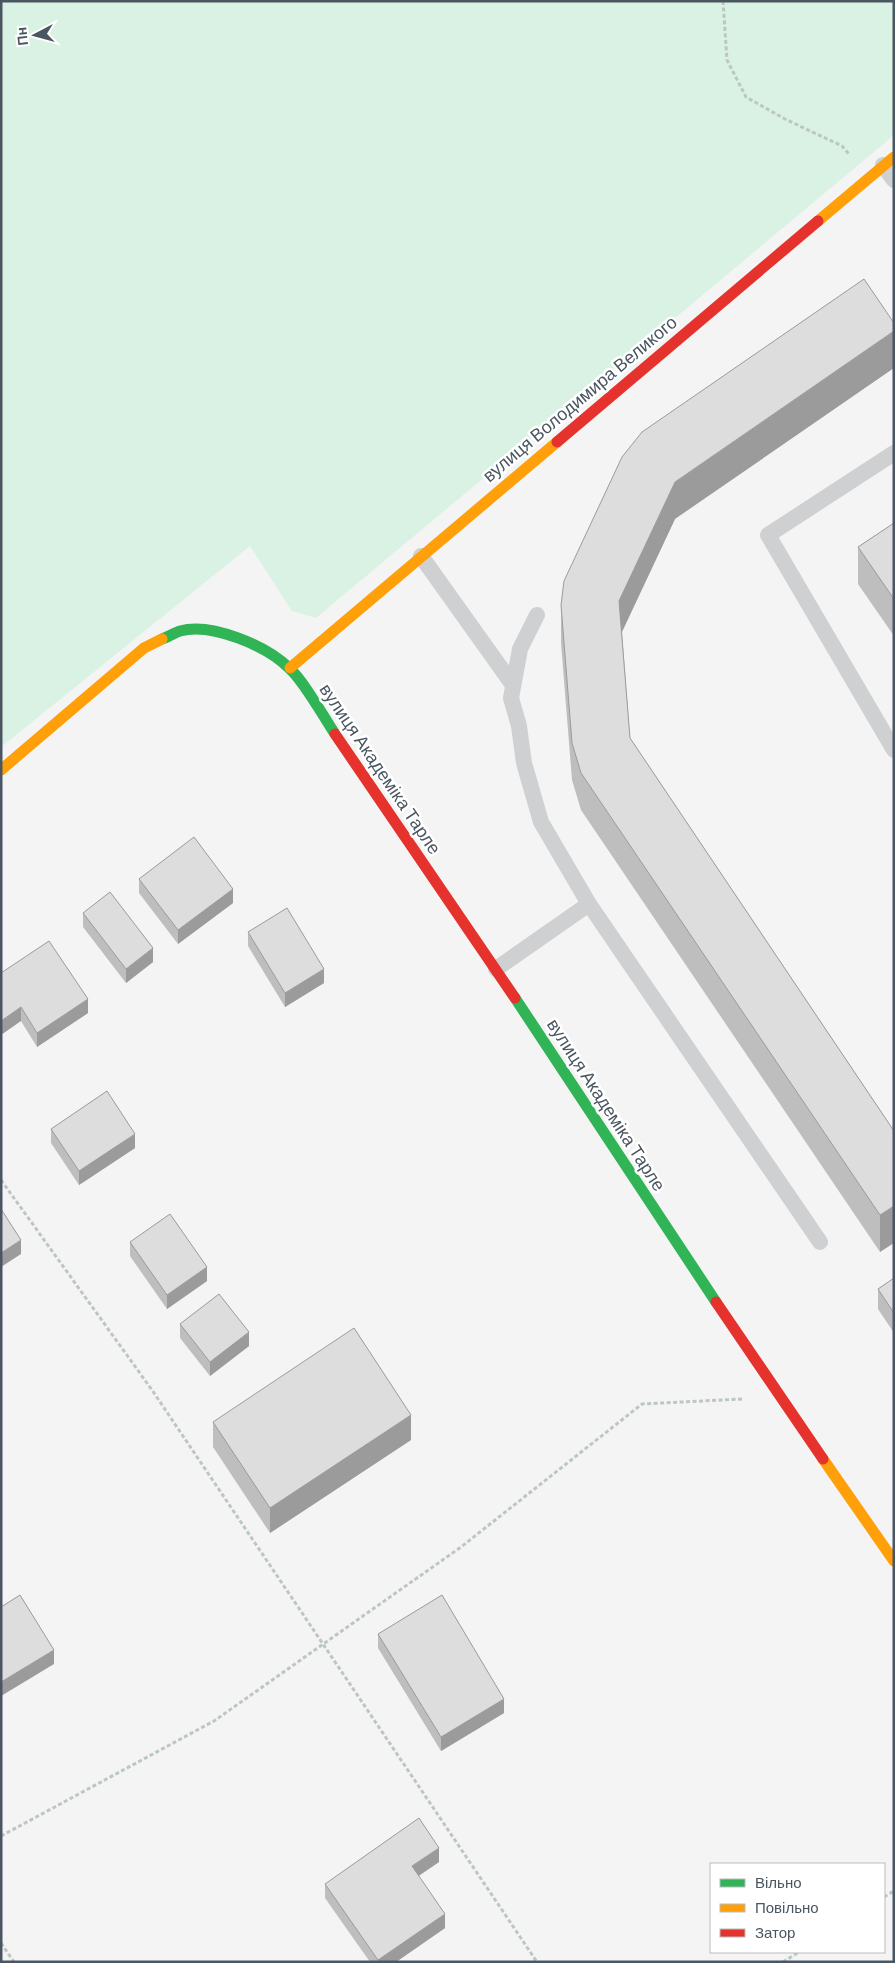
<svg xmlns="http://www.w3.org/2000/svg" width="895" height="1963" font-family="Barlow,sans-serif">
	<rect width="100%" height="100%" fill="#f4f4f4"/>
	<polygon fill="#d9f2e3" points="1,1 894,1 894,135 316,618 292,611 250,546 1,747"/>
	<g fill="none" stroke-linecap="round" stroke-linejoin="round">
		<g stroke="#bcc7c4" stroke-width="3" stroke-dasharray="4 2.5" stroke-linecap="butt">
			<polyline points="723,1 727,60 746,97 785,119 842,146 849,154"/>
			<polyline points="1,1180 152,1390 537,1962"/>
			<polyline points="1,1836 214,1721 461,1547 642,1404 742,1399"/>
			<polyline points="884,1897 894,1891"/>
			<polyline points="1,1943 14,1962"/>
			<polyline points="783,1962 799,1952"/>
		</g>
		<g stroke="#ced0d2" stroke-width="16">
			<polyline points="883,165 894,180"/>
			<polyline points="894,453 768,535 894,750"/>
			<polyline points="421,556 513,685"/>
			<polyline points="537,615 520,649 511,698 519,726 524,763 541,822 589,904 820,1242"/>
			<polyline points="496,969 589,904"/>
		</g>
		<g stroke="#30b455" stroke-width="11">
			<path d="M162,639C168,637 174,633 180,631C211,622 267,646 289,668C304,681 323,716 335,734"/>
			<polyline points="515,998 716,1302"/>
		</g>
		<g stroke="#ff9f0a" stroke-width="11">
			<polyline points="818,221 894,157"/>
			<polyline points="290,668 557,442"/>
			<polyline points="1,770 144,648 162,639"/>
			<polyline points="823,1459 894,1561"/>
		</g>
		<g stroke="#e5322d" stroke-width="11">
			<polyline points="557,442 818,221"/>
			<polyline points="335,734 515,998"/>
			<polyline points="716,1302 823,1459"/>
		</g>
	</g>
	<g fill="#bebebf">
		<polygon points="675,519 622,632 630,738 894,1131 880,1252 581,810 572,780 561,643 561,605"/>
		<polygon points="894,523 894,636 858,584 858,547"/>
		<polygon points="139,879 233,903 178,944 139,893"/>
		<polygon points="83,913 153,962 126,983 83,927"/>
		<polygon points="248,932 324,983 285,1007 248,946"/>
		<polygon points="1,973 88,1013 37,1047 21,1021"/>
		<polygon points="51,1129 135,1148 79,1185 51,1143"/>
		<polygon points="130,1242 207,1281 167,1309 130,1256"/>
		<polygon points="894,1278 894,1333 878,1309 878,1289"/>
		<polygon points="180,1324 249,1346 210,1376 180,1338"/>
		<polygon points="213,1422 411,1440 270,1533 213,1447"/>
		<polygon points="378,1634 504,1713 441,1751 378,1648"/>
		<polygon points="439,1862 419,1876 445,1928 396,1962 370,1962 325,1898 325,1884"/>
	</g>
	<g fill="#9b9b9b">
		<polygon points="894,331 894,368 675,519 619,638 619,601 675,482"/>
		<polygon points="233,889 233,903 178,944 178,930"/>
		<polygon points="153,948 153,962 126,983 126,969"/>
		<polygon points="324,969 324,983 285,1007 285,993"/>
		<polygon points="88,999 88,1013 37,1047 37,1033"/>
		<polygon points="21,1007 21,1021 1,1035 1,1021"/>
		<polygon points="135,1134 135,1148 79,1185 79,1171"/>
		<polygon points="894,1206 894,1243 880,1252 880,1215"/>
		<polygon points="21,1240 21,1254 1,1267 1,1253"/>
		<polygon points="207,1267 207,1281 167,1309 167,1295"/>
		<polygon points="249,1332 249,1346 210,1376 210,1362"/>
		<polygon points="411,1415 411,1440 270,1533 270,1508"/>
		<polygon points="54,1650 54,1664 1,1696 1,1682"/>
		<polygon points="504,1699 504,1713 441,1751 441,1737"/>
		<polygon points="439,1848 439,1862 412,1880 412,1866"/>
		<polygon points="445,1914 445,1928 396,1962 378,1962 378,1960"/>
	</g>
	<g fill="#ddddde" stroke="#9b9b9b">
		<polygon points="864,279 894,323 894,331 675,482 619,601 630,738 894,1131 894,1206 880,1215 581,773 572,743 561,605 564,581 622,457 642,432"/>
		<polygon points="894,523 894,599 858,547"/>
		<polygon points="194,837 233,889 178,930 139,879"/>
		<polygon points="110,892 153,948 126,969 83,913"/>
		<polygon points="287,908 324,969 285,993 248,932"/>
		<polygon points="49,941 88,999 37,1033 21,1007 1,1021 1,973"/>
		<polygon points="107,1091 135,1134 79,1171 51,1129"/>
		<polygon points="1,1209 21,1240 1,1253"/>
		<polygon points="170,1214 207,1267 167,1295 130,1242"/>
		<polygon points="894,1278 894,1313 878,1289"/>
		<polygon points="219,1294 249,1332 210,1362 180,1324"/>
		<polygon points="354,1328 411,1415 270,1508 213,1422"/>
		<polygon points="20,1595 54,1650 1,1682 1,1607"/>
		<polygon points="442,1595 504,1699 441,1737 378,1634"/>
		<polygon points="419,1818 439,1848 412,1866 445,1914 378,1960 325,1884"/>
	</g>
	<g text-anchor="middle" stroke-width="5" stroke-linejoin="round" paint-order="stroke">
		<g font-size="18" fill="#4a5661" stroke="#fff">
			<text transform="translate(580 399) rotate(-40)" y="6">вулиця Володимира Великого</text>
			<text transform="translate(380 769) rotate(56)" y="6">вулиця Академіка Тарле</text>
			<text transform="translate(606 1105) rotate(57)" y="6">вулиця Академіка Тарле</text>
		</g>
	</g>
	<rect width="895" height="1963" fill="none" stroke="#4a5661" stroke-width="5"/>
	<rect x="710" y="1863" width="175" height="90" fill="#ffffff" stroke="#b7bbc0"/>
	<rect x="720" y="1879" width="25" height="8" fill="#30b455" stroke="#b7bbc0"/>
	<text x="755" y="1888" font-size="15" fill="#4a5661">Вільно</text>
	<rect x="720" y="1904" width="25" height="8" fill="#ff9f0a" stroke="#b7bbc0"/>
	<text x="755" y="1913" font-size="15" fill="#4a5661">Повільно</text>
	<rect x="720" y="1929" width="25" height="8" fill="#e5322d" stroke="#b7bbc0"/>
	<text x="755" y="1938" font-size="15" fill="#4a5661">Затор</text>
	<g transform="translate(35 35) rotate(264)" stroke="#ffffff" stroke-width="4" paint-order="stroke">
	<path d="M0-4L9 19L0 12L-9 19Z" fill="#4a5661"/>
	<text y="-8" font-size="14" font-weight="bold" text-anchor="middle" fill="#4a5661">Пн</text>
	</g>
</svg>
